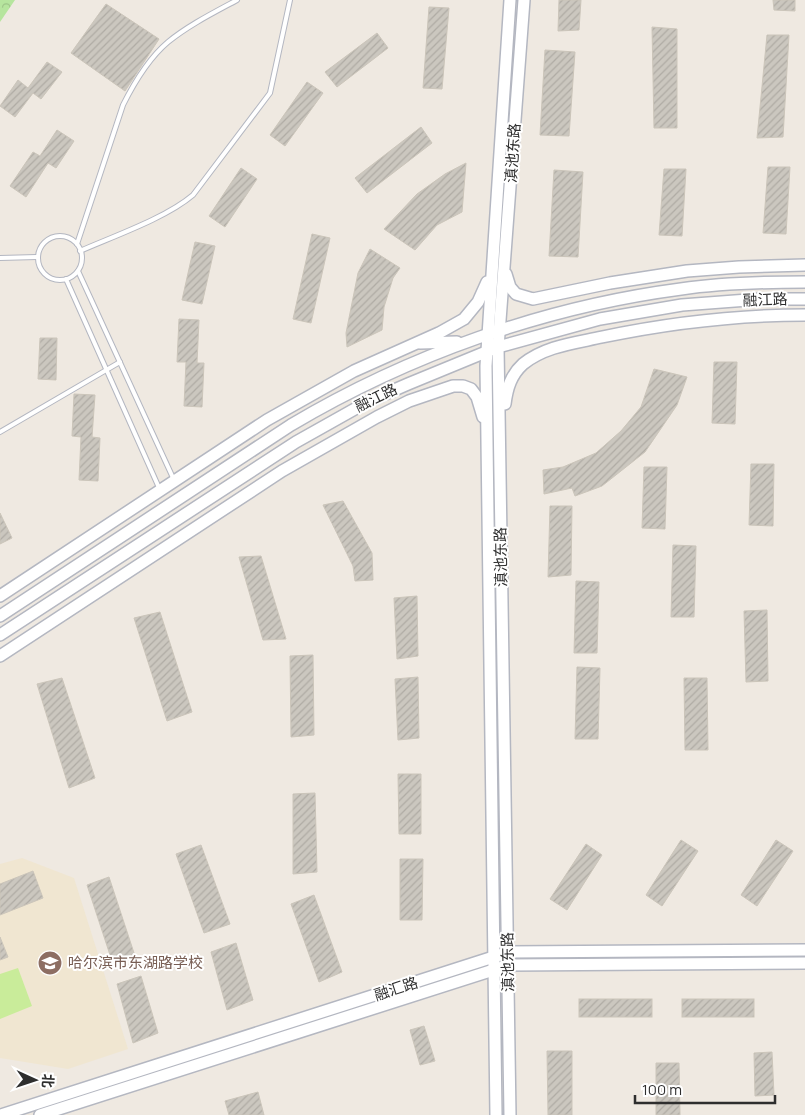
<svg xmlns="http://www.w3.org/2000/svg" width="805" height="1115" font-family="Manrope,'Noto Sans SC',sans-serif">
	<defs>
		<pattern id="park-crowns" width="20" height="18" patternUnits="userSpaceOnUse" patternTransform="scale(1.25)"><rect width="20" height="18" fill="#b6e59e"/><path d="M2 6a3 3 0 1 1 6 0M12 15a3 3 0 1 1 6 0" fill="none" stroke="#9dc588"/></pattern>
		<pattern id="building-hatch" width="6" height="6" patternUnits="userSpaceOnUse" patternTransform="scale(1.25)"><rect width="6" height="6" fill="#cbc7bf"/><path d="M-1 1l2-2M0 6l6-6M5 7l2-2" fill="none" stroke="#afaba4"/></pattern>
	</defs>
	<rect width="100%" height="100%" fill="#efe9e1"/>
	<polygon fill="#f0e6d1" points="22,858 74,878 128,1049 68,1069 0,1058 0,864"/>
	<polygon fill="url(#park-crowns)" points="0,0 15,0 0,22"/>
	<polygon fill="#c9ec9a" points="18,968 32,1006 0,1019 0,974"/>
	<g fill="url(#building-hatch)" stroke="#cbc5ba">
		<polygon points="559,0 581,0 579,30 558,31"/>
		<polygon points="773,0 795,0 795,11 774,10"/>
		<polygon points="106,4 159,39 125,91 71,53"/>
		<polygon points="429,7 449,8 442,89 423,88"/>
		<polygon points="652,27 677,29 677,128 654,128"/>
		<polygon points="377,33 388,48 337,87 325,72"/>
		<polygon points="767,35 789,35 783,137 757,138"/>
		<polygon points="545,50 575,52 569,136 540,135"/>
		<polygon points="47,62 62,72 41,99 33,93 15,117 0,106 18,80 28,88"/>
		<polygon points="307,82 323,93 285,146 270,135"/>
		<polygon points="421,127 432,143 367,193 355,178"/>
		<polygon points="57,130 74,141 56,168 48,163 26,197 10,186 33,152 40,156"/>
		<polygon points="466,163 462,212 437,225 415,250 384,229 417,194 445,174"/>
		<polygon points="768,167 790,167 786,234 763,233"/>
		<polygon points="241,168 257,179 225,227 209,216"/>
		<polygon points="664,169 686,169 682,236 659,235"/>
		<polygon points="554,170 583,172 578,257 549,256"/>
		<polygon points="312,234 330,238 311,323 293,319"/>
		<polygon points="195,242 215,246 202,304 182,300"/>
		<polygon points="370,249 400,268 393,278 384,307 382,330 347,347 346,333 358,273"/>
		<polygon points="179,319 199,320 197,363 204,363 202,407 184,406 186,362 177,362"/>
		<polygon points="40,338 57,338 56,380 38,379"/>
		<polygon points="714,362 737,362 735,424 712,423"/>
		<polygon points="654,369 687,377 677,405 645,452 602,486 575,496 572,488 544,494 543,470 563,467 596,453 621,431 641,407"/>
		<polygon points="74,394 95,395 92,437 100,438 98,481 79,480 81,437 72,436"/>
		<polygon points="751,464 774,464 773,526 749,525"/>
		<polygon points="644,467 667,467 665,529 642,528"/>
		<polygon points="343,501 372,553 373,580 355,581 353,566 323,505"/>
		<polygon points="550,506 572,506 571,575 548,577"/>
		<polygon points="0,513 12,538 0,544"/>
		<polygon points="673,545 696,546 694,617 671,617"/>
		<polygon points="261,556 286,639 263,640 239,557"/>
		<polygon points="576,581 599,582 597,653 574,653"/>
		<polygon points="417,596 418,656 397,659 394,598"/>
		<polygon points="767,610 768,681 746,682 744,611"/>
		<polygon points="160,612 192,712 167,721 134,618"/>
		<polygon points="313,655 314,735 291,737 290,656"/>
		<polygon points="577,667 600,668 598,739 575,739"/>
		<polygon points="418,677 419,738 398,740 395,679"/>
		<polygon points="62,678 95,778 69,788 37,684"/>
		<polygon points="684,678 707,678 708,750 685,750"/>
		<polygon points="398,774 421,774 421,834 399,834"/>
		<polygon points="315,793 317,872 293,874 293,794"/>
		<polygon points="681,840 698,851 662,906 646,895"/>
		<polygon points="776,840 793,851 757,906 741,895"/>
		<polygon points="586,844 602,855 567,910 550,899"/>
		<polygon points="201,845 230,924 204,933 176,854"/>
		<polygon points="400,859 423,859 422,920 400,920"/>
		<polygon points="33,871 43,898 0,915 0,884"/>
		<polygon points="109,877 135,956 113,964 87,885"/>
		<polygon points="314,895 342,972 319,982 291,904"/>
		<polygon points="0,937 8,957 0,960"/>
		<polygon points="236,943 253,1000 227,1010 211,952"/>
		<polygon points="141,976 158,1033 133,1043 117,984"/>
		<rect x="579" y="999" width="73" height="18"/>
		<rect x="682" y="999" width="72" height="18"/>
		<polygon points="424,1026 435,1061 420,1065 410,1030"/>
		<polygon points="547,1051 572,1051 572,1115 548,1115"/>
		<polygon points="772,1052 774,1095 755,1096 754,1053"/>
		<polygon points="656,1063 679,1063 680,1115 656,1115"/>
		<polygon points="258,1092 264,1115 229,1115 225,1101"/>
	</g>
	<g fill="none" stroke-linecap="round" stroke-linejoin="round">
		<defs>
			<g id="lane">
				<circle cx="60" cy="258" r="22"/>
				<path d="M77,244L123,105C134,83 149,58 168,42C189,25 213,13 237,0"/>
				<path d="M80,251C114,236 166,218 193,195L270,93L290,0"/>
				<polyline points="0,258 37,257"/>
				<polyline points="78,271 174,480"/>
				<polyline points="66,279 160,490"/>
				<polyline points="0,432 120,362"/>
			</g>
			<g id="secondary">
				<polyline points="506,274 510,287 516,294 533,299 610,283 687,271 739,267 805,265"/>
				<polyline points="420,343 457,342"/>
				<path d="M505,404C507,388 511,375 523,364C545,346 575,343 602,337C669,323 736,315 805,315"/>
				<polyline points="0,596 267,420 354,371 439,333 464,319 478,302 487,282"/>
				<path d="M0,616L291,425C409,355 544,307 681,289C722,283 763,282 805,282"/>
				<polyline points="0,635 296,442 369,401 408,384 498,347 600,319 682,305 761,299 805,299"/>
				<polyline points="0,656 282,471 377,417 409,401 453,386 463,386 471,389 477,397 483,417"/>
				<polyline points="1,1115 509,952 805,950"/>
				<polyline points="40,1115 509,965 805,963"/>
				<polyline points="496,1115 486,366 510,0"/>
				<polyline points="510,1115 498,347 524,0"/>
			</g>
		</defs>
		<use href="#lane" stroke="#b4b7c1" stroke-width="6"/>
		<use href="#secondary" stroke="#b4b7c1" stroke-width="14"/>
		<use href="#lane" stroke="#fff" stroke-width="4"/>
		<use href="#secondary" stroke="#fff" stroke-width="11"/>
	</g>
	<defs>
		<symbol id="school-disc" viewBox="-11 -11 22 22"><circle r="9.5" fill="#8d6e63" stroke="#fff"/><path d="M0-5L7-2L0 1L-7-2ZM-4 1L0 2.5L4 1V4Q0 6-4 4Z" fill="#fff"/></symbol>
	</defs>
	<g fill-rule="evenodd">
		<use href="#school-disc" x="36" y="949" width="28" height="28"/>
	</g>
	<g text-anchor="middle" stroke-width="4" stroke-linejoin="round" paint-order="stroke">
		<g font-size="15" fill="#2e2e2e" stroke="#fff">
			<text transform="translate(513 153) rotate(-86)" y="5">滇池东路</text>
			<text transform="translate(765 300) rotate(-2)" y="5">融江路</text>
			<text transform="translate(376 398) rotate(-26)" y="5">融江路</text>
			<text transform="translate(501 557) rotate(-91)" y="5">滇池东路</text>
			<text transform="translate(508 962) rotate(-91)" y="5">滇池东路</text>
			<text transform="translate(396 989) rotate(-18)" y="5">融汇路</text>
		</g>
		<g font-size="15" fill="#785e54" stroke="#fff" text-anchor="start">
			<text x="68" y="968">哈尔滨市东湖路学校</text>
		</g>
	</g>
	<g transform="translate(35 1080) rotate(93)" stroke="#ffffff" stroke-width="4" paint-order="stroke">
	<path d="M0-4L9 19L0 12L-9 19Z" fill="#2e2e2e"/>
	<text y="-8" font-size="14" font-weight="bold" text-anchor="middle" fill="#2e2e2e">北</text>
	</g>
	<path d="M635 1095v8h140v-8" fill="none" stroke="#2e2e2e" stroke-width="2.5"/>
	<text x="642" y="1095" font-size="15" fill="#2e2e2e" stroke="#ffffff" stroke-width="4" paint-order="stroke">100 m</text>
</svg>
